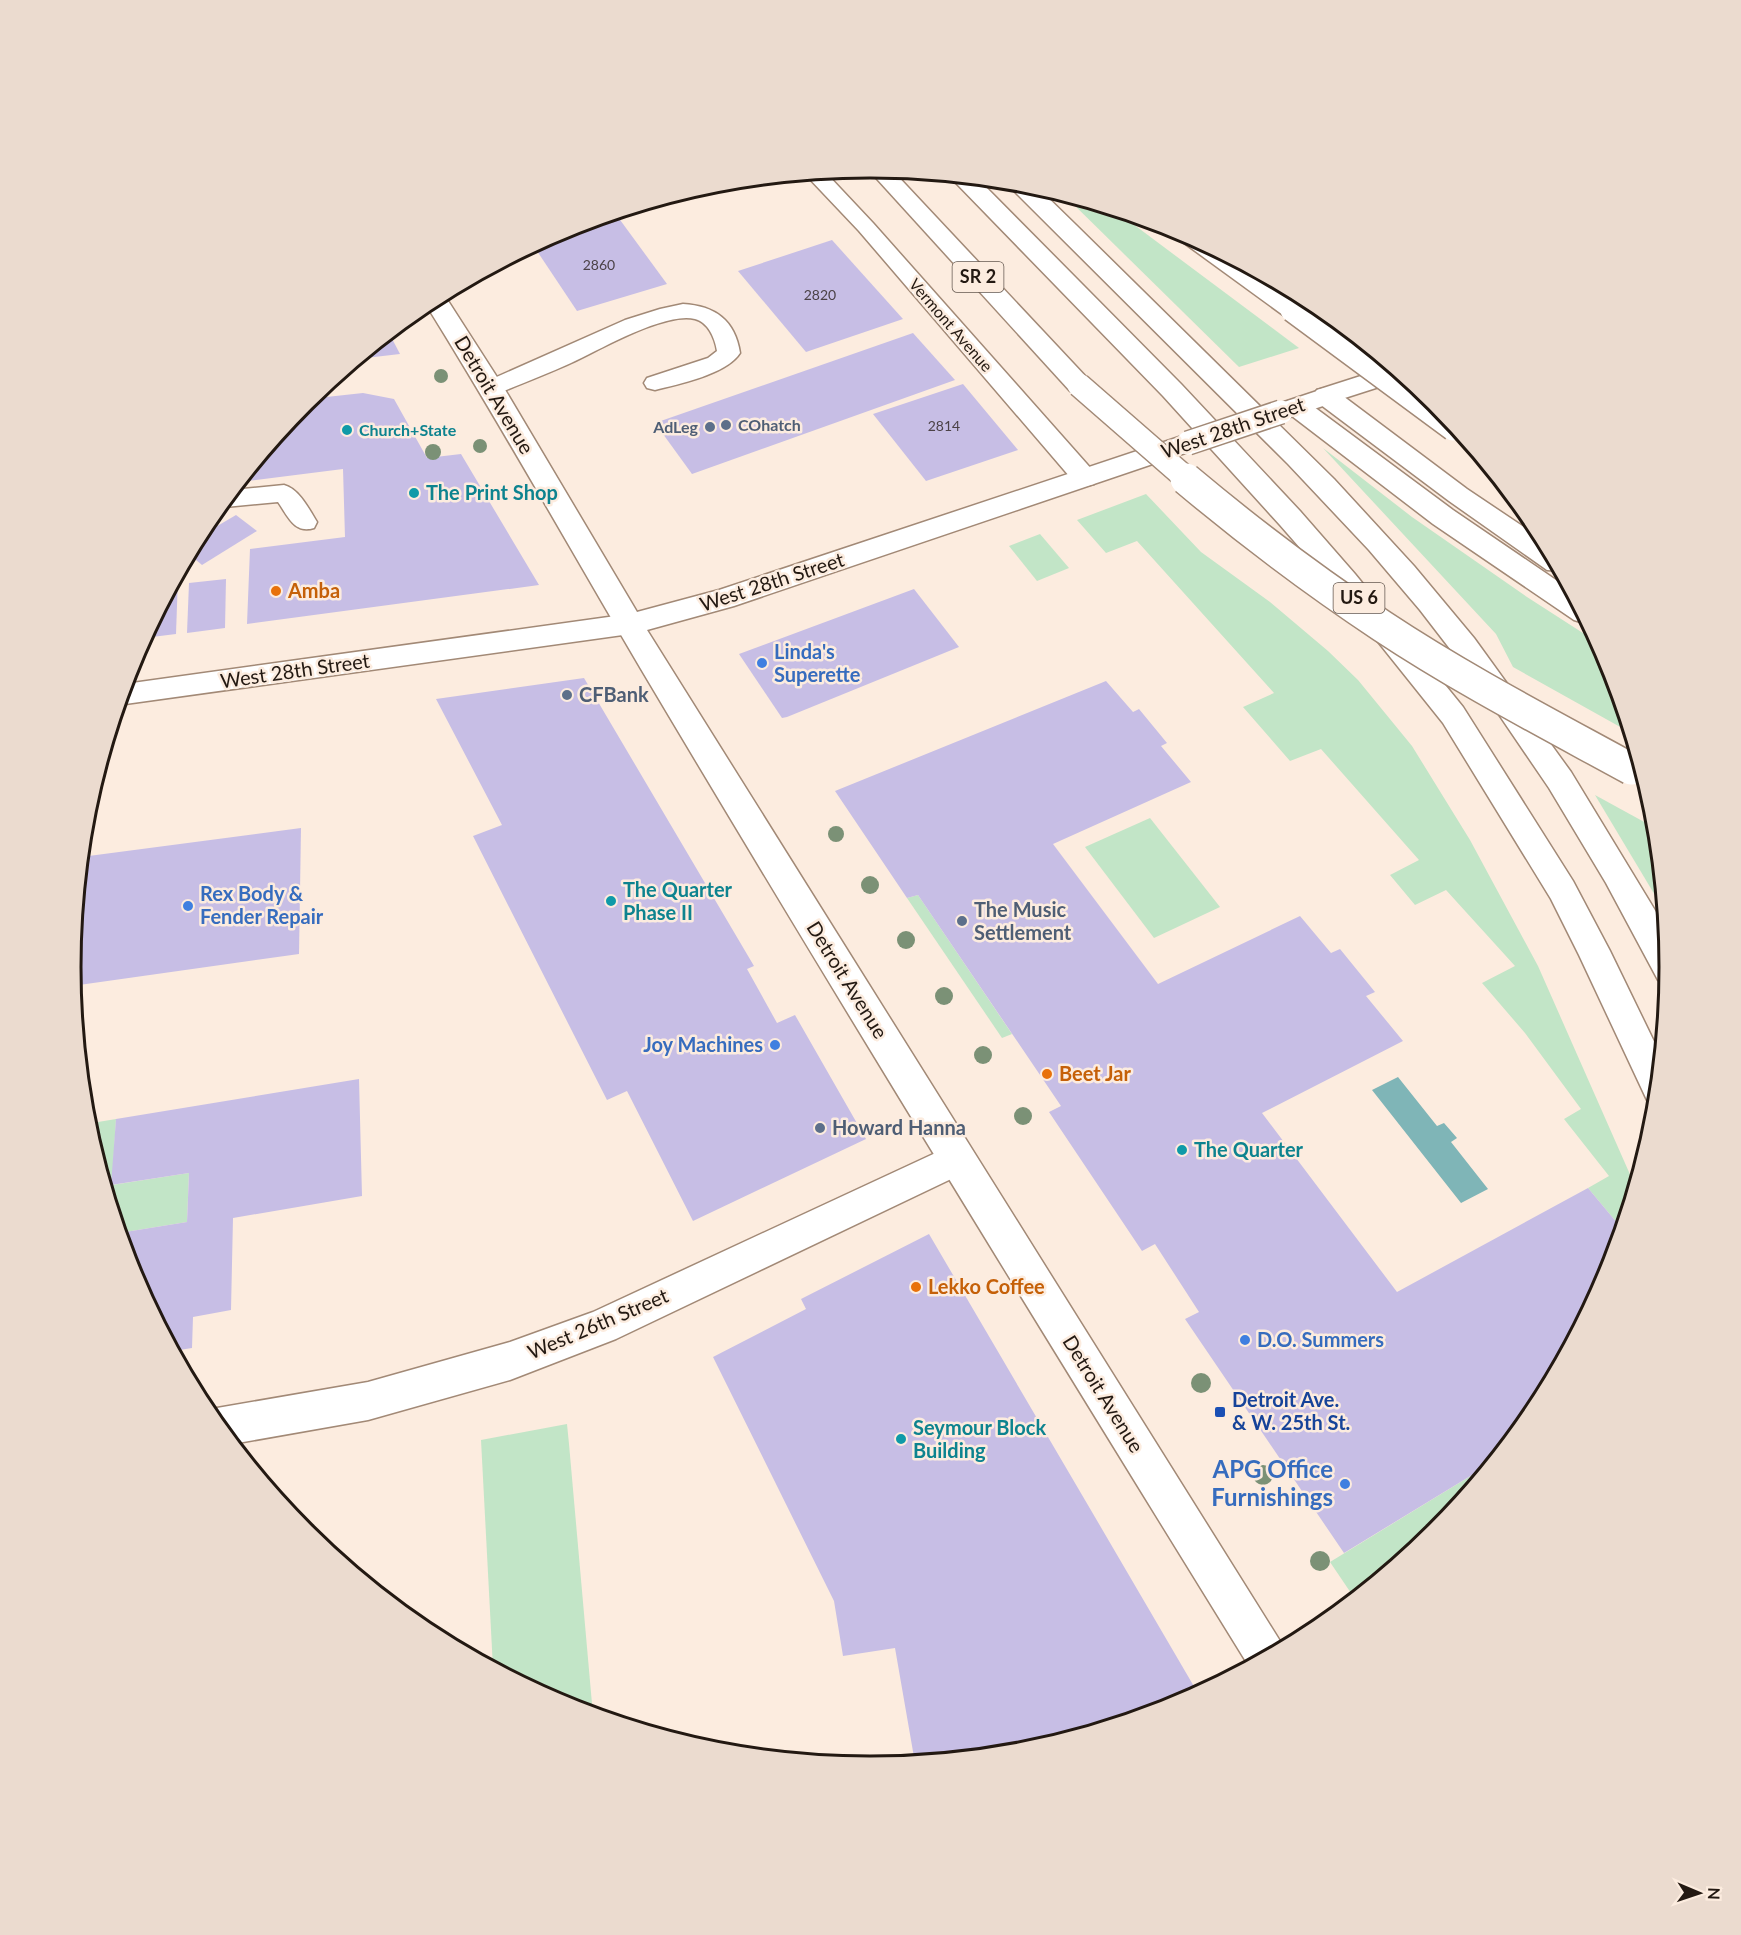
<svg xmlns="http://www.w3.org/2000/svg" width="1741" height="1935" font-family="Lato,sans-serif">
	<rect width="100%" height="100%" fill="#fcecdf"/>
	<g fill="#c2e5c7">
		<polygon points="1063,194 1113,209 1299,348 1239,367"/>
		<polygon points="1323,448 1412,517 1527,597 1600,644 1610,662 1631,733 1513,667 1496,634"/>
		<polygon points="1146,494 1201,552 1270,602 1328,651 1358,680 1412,746 1470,840 1538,966 1636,1188 1623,1230 1588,1188 1609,1176 1564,1119 1581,1109 1525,1033 1482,983 1515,966 1446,890 1415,905 1390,875 1419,860 1321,749 1290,761 1243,707 1274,693 1137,541 1106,553 1077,520"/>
		<polygon points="1040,534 1069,568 1037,581 1009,546"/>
		<polygon points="1595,795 1657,829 1665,912"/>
		<polygon points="1150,818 1220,907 1154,938 1085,847"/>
		<polygon points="918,895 1012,1034 1002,1038 907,898"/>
		<polygon points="116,1119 112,1185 189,1173 187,1222 119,1233 86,1124"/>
		<polygon points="567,1424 569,1444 593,1715 564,1706 493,1668 481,1440"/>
		<polygon points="1495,1461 1436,1533 1355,1599 1330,1562"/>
	</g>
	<polygon fill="#7fb5b7" points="1398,1077 1437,1126 1444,1123 1457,1138 1451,1142 1488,1189 1461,1203 1372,1090"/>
	<g fill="#c7bee5">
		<polygon points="615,213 667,284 577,311 533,245 565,228"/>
		<polygon points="832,240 903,319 806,352 738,271"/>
		<polygon points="389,333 400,354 357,359 379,341"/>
		<polygon points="913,333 955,380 692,474 655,423"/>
		<polygon points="963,384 1018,450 926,481 873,414"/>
		<polygon points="363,393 394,399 427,458 461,454 539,585 247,624 250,549 345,537 343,469 239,482 308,399"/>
		<polygon points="236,515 257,531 202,565 189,554 197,538"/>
		<polygon points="176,577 178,577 176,634 144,638"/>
		<polygon points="226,579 225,628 187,633 189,583"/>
		<polygon points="914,589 959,647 787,717 782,718 739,654"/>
		<polygon points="584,678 754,966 747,969 777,1023 795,1015 866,1139 693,1221 627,1091 607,1100 473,836 502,825 436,699"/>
		<polygon points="1106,681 1133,712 1139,709 1167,743 1161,746 1191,782 1053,844 1158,984 1300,916 1331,953 1340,949 1375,992 1366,996 1403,1041 1262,1113 1397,1292 1588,1188 1623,1230 1618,1247 1614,1249 1616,1252 1609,1274 1535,1412 1495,1461 1344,1553 1185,1319 1199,1312 1155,1244 1142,1251 1049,1112 1061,1106 918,895 907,898 835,791"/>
		<polygon points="301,828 299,954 72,986 70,968 81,857"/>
		<polygon points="359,1079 362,1196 233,1218 231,1310 193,1317 192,1348 173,1351 131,1273 119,1233 187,1222 189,1173 111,1185 116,1119"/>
		<polygon points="929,1234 1092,1512 1199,1695 1176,1707 1026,1752 915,1763 895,1648 843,1656 834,1601 713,1357 806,1309 801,1299"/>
	</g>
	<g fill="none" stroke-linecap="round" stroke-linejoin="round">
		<defs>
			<g id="service">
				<polygon points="825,172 873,223 1094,472 1097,478 1094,484 1085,486 1076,484 859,231 805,174"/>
				<path d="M683,304C715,306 735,320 740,353C727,374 679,384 655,390L647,388L644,383L647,378L708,358L717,351C715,338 708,322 695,319C666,311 599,350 571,363C547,374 523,383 499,393L491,395L483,393L479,388L483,383L625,320L660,309Z"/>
				<path d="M284,485C299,489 309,509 317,522L314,528C294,534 288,516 278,502L225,507L219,506L232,490Z"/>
			</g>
			<g id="minor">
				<polygon points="1392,366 1407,378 1326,404 1317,402 1313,396 1317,390"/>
				<polygon points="957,1143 970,1148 975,1159 970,1170 616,1339 510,1380 368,1420 232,1444 206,1412 217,1408 368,1382 510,1342 593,1312"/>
			</g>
			<polygon id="tertiary" points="630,614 640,617 644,624 640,631 630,634 118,705 125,684"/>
			<g id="primary">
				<path d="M443,293L504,388L637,612L719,590L1179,437L1188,434L1197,437L1201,443L1197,449L734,606L647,630L1285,1649L1250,1668C1045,1336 840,1004 641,669C569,547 500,423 425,303Z"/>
				<polygon points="1326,388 1335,390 1339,396 1335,402 1281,420 1272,418 1268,412 1272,406"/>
			</g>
			<g id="motorway">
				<polygon points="867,168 892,170 1088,379 1092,385 1088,391 1079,393 1070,391"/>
				<polygon points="953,176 977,178 1181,384 1300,511 1355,574 1463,707 1573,881 1610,951 1662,1058 1657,1104 1647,1100 1579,955 1551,899 1443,723 1335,588 1280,525 1163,396 955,182"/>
				<polygon points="1007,181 1035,185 1076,225 1334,479 1414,566 1474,638 1571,772 1656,912 1667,933 1670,968 1669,983 1658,980 1606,883 1549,788 1487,697 1420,610 1369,550 1288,464 1010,187"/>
				<polygon points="1180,230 1245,265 1301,305 1304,310 1301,315 1292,318 1283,315 1180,240 1176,235"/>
				<polygon points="1326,388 1335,390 1467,489 1546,542 1562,571 1547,570 1449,501 1317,402 1313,396 1317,390"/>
				<polygon points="1297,399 1306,401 1453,510 1572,591 1588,622 1584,623 1574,620 1433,524 1288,413 1284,407 1288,401"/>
			</g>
		</defs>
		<use href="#service" stroke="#a28976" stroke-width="3"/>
		<use href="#minor" stroke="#a28976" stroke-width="3"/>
		<use href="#tertiary" stroke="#a28976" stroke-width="3"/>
		<use href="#primary" stroke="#a28976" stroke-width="3"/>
		<use href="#motorway" stroke="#a28976" stroke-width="3"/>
		<use href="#service" fill="#fff" fill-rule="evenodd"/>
		<use href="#minor" fill="#fff" fill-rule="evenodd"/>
		<use href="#tertiary" fill="#fff" fill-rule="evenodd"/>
		<use href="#primary" fill="#fff" fill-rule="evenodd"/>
		<use href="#motorway" fill="#fff" fill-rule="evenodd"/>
		<defs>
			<polyline id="primary-bridge" points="1188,443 1281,412"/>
			<g id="motorway-bridge-far1">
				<polyline points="1292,310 1453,429"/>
				<polyline points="1079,385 1188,480"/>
			</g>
			<path id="motorway-bridge" d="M1186,479C1248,531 1314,581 1382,626C1462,679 1547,723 1631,769"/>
		</defs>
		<use href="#primary-bridge" stroke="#a28976" stroke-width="26" stroke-linecap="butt"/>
		<use href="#motorway-bridge-far1" stroke="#a28976" stroke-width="26" stroke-linecap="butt"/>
		<use href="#motorway-bridge" stroke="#a28976" stroke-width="34" stroke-linecap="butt"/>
		<use href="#primary-bridge" stroke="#fff" stroke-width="23"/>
		<use href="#motorway-bridge-far1" stroke="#fff" stroke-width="23"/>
		<use href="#motorway-bridge" stroke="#fff" stroke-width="31"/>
	</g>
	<g fill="#7b9176">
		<circle cx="441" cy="376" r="7"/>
		<circle cx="480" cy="446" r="7"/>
		<circle cx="433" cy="452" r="8"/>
		<circle cx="836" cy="834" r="8"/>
		<circle cx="870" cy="885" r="9"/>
		<circle cx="906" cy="940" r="9"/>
		<circle cx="944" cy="996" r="9"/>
		<circle cx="983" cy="1055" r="9"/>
		<circle cx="1023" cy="1116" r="9"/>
		<circle cx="1201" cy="1383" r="10"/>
		<circle cx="1263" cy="1475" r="10"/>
		<circle cx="1320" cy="1561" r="10"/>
	</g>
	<g fill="#5c6f8a" stroke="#fcecdf" stroke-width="2">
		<circle cx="726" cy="425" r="6"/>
		<circle cx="710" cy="427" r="6"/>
		<circle cx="567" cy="695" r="6"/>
		<circle cx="962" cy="921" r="6"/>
		<circle cx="820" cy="1128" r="6"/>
	</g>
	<g fill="#0f9aa8" stroke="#fcecdf" stroke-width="2">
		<circle cx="347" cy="430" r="6"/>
		<circle cx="414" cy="493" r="6"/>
		<circle cx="611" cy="901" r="6"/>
		<circle cx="1182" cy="1150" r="6"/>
		<circle cx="901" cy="1439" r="6"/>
	</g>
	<g fill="#e8710a" stroke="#fcecdf" stroke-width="2">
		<circle cx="276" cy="591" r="6"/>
		<circle cx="1047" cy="1074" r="6"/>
		<circle cx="916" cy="1287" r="6"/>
	</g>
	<g fill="#3f7fe0" stroke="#fcecdf" stroke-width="2">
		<circle cx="762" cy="663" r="6"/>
		<circle cx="188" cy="906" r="6"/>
		<circle cx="775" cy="1045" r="6"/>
		<circle cx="1245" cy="1340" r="6"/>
		<circle cx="1345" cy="1484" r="6"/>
	</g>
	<rect fill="#1a4fb4" stroke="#fcecdf" stroke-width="2" x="1214" y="1406" width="12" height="12" rx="3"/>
	<g text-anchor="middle" stroke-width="5" stroke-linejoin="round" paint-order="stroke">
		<g font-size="14" fill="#4c4247">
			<text x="599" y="270">2860</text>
			<text x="820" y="300">2820</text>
			<text x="944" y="431">2814</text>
		</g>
		<g font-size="16" fill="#231912" stroke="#fcecdf">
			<text transform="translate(951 325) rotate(49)" y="6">Vermont Avenue</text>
		</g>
		<g font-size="16" font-weight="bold" fill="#4e5e75" stroke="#fcecdf" text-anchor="start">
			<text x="738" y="431">COhatch</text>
			<text x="698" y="433" text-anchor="end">AdLeg</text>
		</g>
		<g font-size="16" font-weight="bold" fill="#0d838f" stroke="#fcecdf" text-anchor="start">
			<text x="359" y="436">Church+State</text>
		</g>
		<g fill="#fcecdf" stroke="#645850" stroke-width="1.5">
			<rect x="952.5" y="262" width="51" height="30" rx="4.5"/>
			<rect x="1333.5" y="583" width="51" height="30" rx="4.5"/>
		</g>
		<g font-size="18" font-weight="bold" fill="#231912">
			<text x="978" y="283">SR 2</text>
			<text x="1359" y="604">US 6</text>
		</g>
		<g font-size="20" fill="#231912" stroke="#fcecdf">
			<text transform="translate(494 395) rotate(59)" y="7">Detroit Avenue</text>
			<text transform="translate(1233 428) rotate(-19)" y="7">West 28th Street</text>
			<text transform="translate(772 582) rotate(-18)" y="7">West 28th Street</text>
			<text transform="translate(295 671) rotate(-8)" y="7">West 28th Street</text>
			<text transform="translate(847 980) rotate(58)" y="7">Detroit Avenue</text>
			<text transform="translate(598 1324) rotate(-23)" y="7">West 26th Street</text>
			<text transform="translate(1103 1394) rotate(58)" y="7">Detroit Avenue</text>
		</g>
		<g font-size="20" font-weight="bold" fill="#0d838f" stroke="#fcecdf" text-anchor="start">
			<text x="426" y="500">The Print Shop</text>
			<text x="623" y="897">The Quarter<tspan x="623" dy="23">Phase II</tspan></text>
			<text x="1194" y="1157">The Quarter</text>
			<text x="913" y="1435">Seymour Block<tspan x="913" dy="23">Building</tspan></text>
		</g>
		<g font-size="20" font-weight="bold" fill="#c56008" stroke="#fcecdf" text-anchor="start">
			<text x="288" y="598">Amba</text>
			<text x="1059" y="1081">Beet Jar</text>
			<text x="928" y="1294">Lekko Coffee</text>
		</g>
		<g font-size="20" font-weight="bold" fill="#366cbe" stroke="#fcecdf" text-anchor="start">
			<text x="774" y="659">Linda's<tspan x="774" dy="23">Superette</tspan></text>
			<text x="200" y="901">Rex Body &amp;<tspan x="200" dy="23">Fender Repair</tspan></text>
			<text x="763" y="1052" text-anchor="end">Joy Machines</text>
			<text x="1257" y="1347">D.O. Summers</text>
		</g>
		<g font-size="20" font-weight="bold" fill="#4e5e75" stroke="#fcecdf" text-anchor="start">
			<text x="579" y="702">CFBank</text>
			<text x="974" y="917">The Music<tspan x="974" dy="23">Settlement</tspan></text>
			<text x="832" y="1135">Howard Hanna</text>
		</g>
		<g font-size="20" font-weight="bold" fill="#164399" stroke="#fcecdf" text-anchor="start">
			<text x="1232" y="1407">Detroit Ave.<tspan x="1232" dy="23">&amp; W. 25th St.</tspan></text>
		</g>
		<g font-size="24" font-weight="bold" fill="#366cbe" stroke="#fcecdf" text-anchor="end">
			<text x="1333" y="1478">APG Office<tspan x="1333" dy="28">Furnishings</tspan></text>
		</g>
	</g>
	<path d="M0 0H1741V1935H0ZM81 967a789 789 0 1 1 1578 0a789 789 0 1 1-1578 0Z" fill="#ebdbcf" fill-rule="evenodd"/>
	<path fill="none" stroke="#231912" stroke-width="3" d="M81 967a789 789 0 1 1 1578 0a789 789 0 1 1-1578 0Z"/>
	<g transform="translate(1699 1893) rotate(92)" stroke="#fcecdf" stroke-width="4.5" paint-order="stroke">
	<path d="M0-4.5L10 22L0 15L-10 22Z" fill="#231912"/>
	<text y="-9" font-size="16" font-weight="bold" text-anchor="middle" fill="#231912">N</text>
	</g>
</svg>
